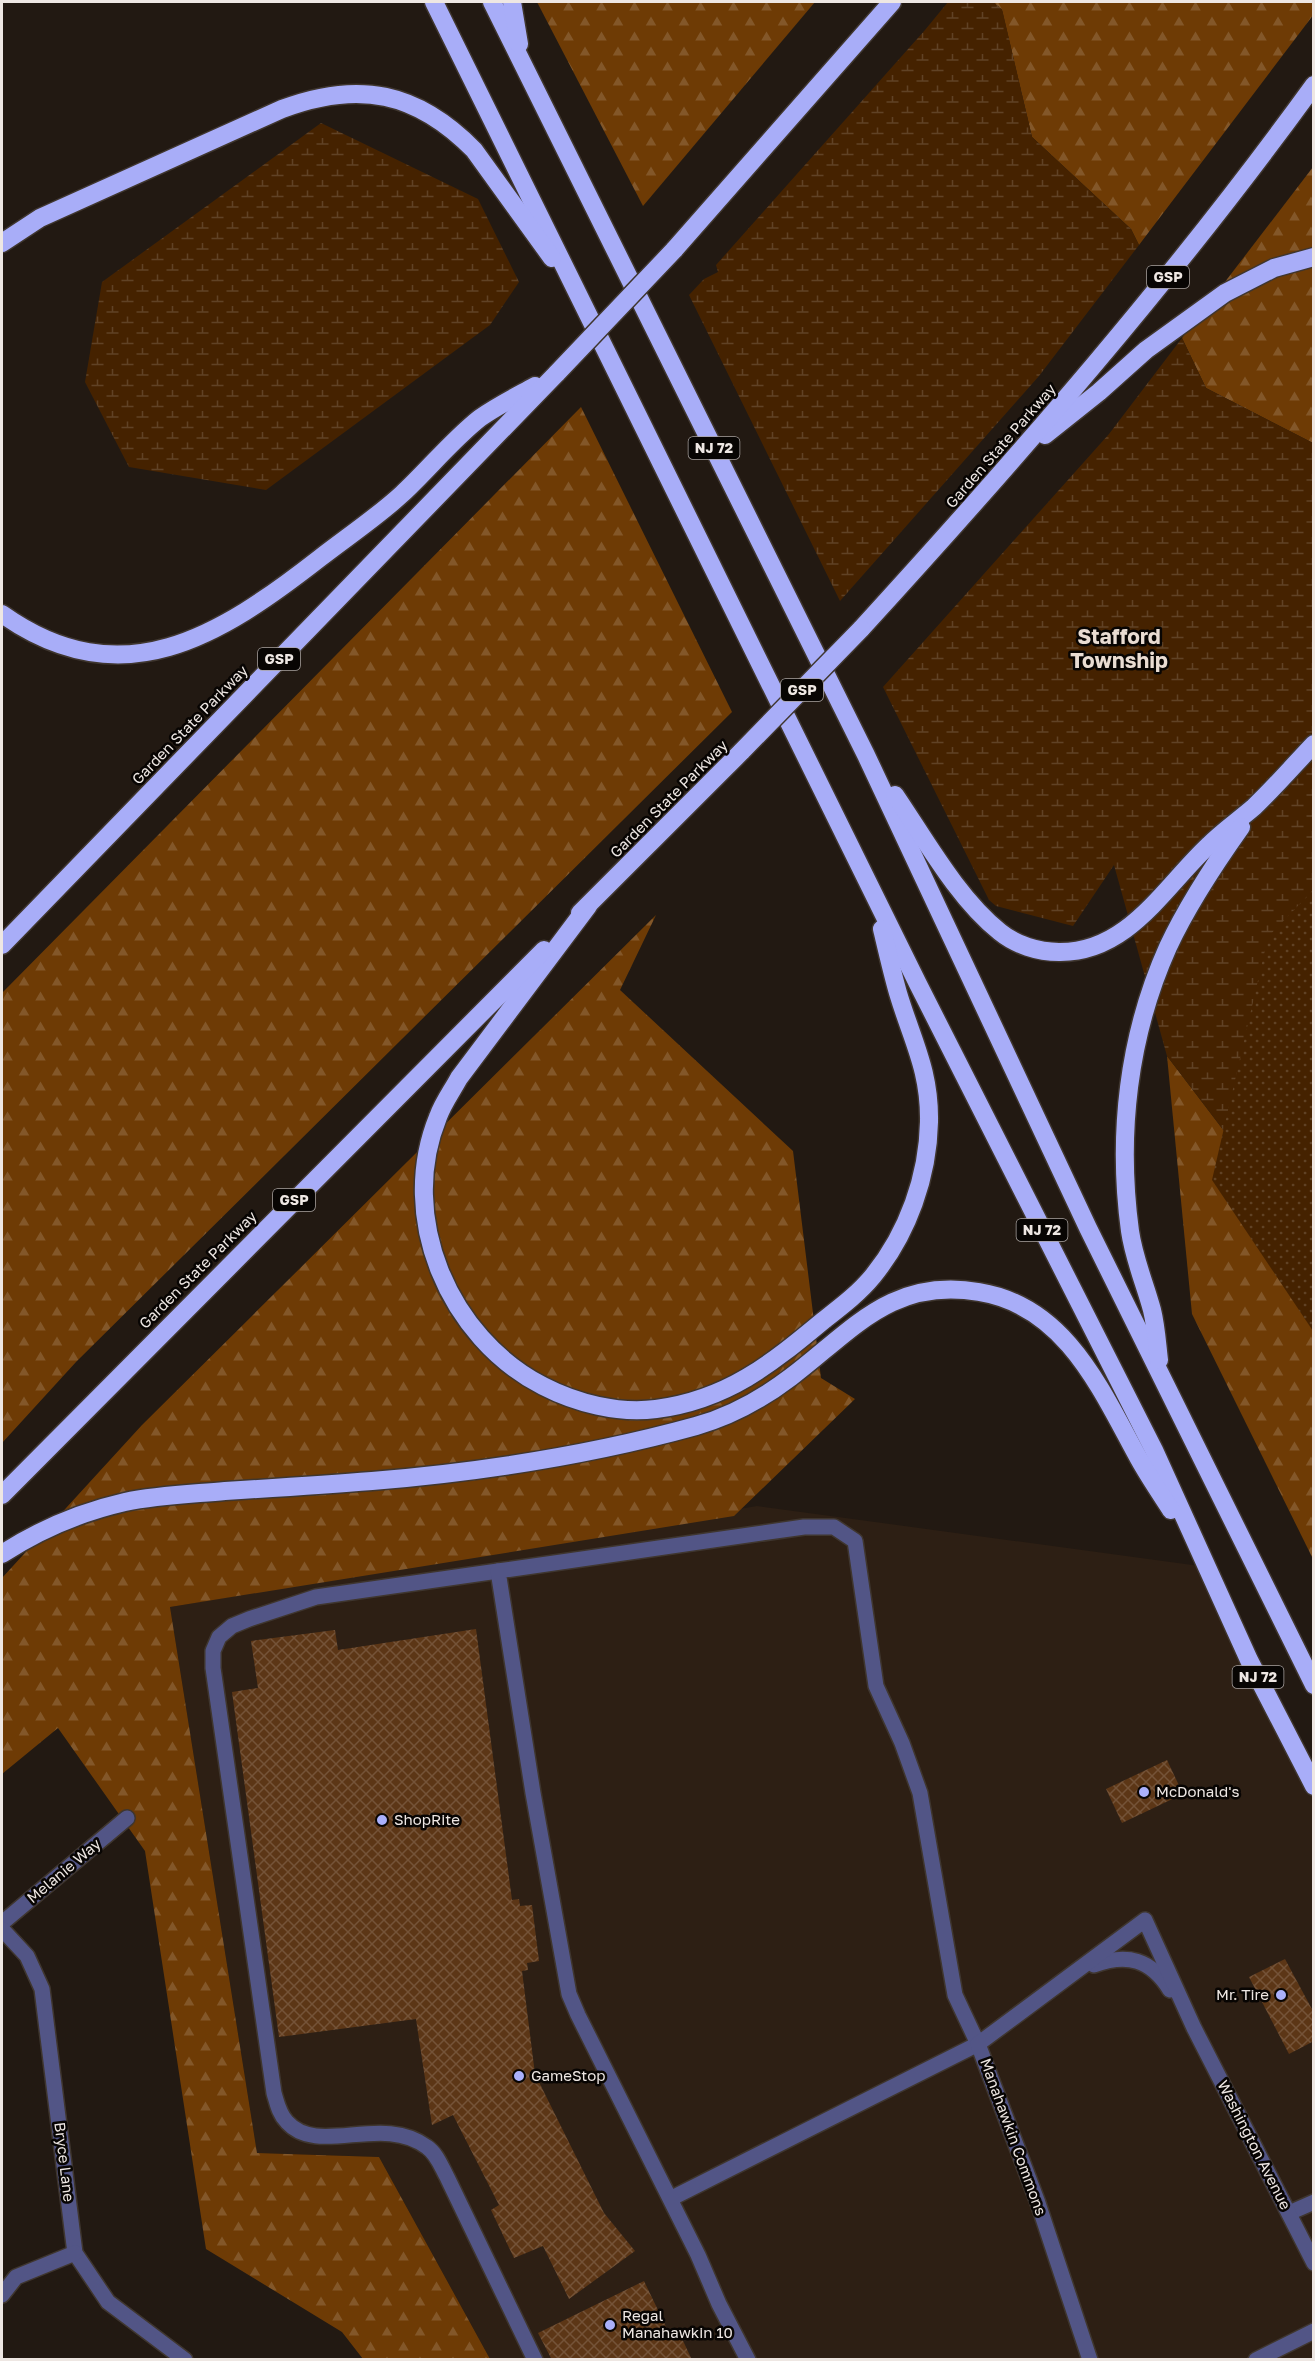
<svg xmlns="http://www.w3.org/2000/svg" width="1315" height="2361" font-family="'Golos Text',sans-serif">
	<defs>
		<pattern id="forest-firs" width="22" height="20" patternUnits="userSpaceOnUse" patternTransform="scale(1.5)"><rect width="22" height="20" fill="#6e3b05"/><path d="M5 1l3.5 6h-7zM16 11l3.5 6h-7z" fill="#835729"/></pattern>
		<pattern id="wetland-marsh" width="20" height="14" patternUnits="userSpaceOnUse" patternTransform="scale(1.5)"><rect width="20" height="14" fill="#452200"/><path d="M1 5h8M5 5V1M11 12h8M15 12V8" fill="none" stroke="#604225"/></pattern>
		<pattern id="park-dots" width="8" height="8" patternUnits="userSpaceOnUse" patternTransform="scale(1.5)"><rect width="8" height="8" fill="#452200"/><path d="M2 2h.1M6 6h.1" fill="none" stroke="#604225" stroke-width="1.8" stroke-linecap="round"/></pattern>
		<pattern id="building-cross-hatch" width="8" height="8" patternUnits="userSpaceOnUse" patternTransform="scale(1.5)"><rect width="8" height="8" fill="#5c3616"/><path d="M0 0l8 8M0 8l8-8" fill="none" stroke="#745338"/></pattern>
	</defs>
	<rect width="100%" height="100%" fill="#221912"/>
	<polygon fill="#2d1f14" points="757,1506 1207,1567 1313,1786 1313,2359 490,2359 379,2157 257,2153 170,1607"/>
	<g fill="url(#forest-firs)">
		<polygon points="537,2 815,2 643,206"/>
		<polygon points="993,2 1313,2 1314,14 1139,245 1131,229 1032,137 1002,10"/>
		<polygon points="1313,167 1313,443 1206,388 1182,338"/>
		<polygon points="581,407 732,712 76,1362 2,1443 2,993"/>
		<polygon points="656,915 620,990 793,1151 821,1378 855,1399 734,1516 170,1607 257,2153 379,2157 490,2359 363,2359 342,2332 206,2249 145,1851 58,1728 2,1774 2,1578 142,1425"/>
		<polygon points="1167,1056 1313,1248 1313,1559 1192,1314"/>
	</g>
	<g fill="url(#wetland-marsh)">
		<polygon points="948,2 993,2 1002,9 1032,137 1131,229 1139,245 1039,376 840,601 689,295 704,279 718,272 716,265 925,30"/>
		<polygon points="321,123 478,199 519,282 490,325 266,490 129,467 85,382 102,282"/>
		<polygon points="1182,338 1206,388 1313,443 1313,1248 1167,1056 1114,865 1073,926 996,906 989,900 883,687 1109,434"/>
	</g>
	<polygon fill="url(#park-dots)" points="1313,890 1313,1331 1212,1180 1268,937"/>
	<g fill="url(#building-cross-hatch)">
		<polygon points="476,1629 512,1900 519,1899 520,1906 532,1905 539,1961 527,1963 528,1970 522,1971 535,2074 604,2213 635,2251 569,2299 543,2246 514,2258 491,2210 499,2205 453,2115 432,2125 416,2019 279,2037 232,1692 258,1688 251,1641 335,1630 338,1650"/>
		<polygon points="1167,1760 1183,1794 1122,1823 1106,1789"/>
		<polygon points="1285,1959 1314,2013 1314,2041 1289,2054 1249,1977"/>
		<polygon points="644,2281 669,2333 678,2330 692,2360 552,2360 538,2333"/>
	</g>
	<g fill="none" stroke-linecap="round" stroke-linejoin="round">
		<defs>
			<g id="minor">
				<path d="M498,1571L316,1597L249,1619L232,1626L219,1637L213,1651V1668L274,2093C277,2103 279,2114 287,2122C318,2157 382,2113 427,2147C437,2154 441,2166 447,2177L535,2360"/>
				<polyline points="2,1923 127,1818"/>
				<polyline points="2,1929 27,1956 42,1989 75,2253 108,2302 185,2360"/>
				<path d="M1094,1965C1127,1953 1151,1959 1170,1990"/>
				<polyline points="670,2199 978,2044 955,1995 920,1793 902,1743 876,1686 855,1541 834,1527 804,1527 498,1571 533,1793 569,1994 578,2015 698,2255 719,2304 748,2360"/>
				<polyline points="1289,2213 1314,2202"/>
				<polyline points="2,2295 16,2277 75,2253"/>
				<polyline points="1090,2360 1038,2203 978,2044 1145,1920 1194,2028 1314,2263"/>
				<polyline points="1256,2360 1314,2331"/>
			</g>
			<g id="highway">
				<polyline points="434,2 918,984 1154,1450 1249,1660 1314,1786"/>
				<polyline points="492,2 866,755 1088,1228 1314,1685"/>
				<polyline points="512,2 519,44"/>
				<path d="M2,243L40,218L282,109C359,80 417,92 474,150L552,258"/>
				<polyline points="674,250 892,2"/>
				<polyline points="1045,435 1099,392 1146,350 1225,293 1274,268 1314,257"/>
				<path d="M2,614C122,699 220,636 320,558C347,537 377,517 402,494C428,470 452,440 480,418C497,406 517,396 535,386"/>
				<path d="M861,629C1020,455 1175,277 1314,85"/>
				<path d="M895,795C925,839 958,899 1000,932C1016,945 1038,952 1059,952C1128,953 1164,887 1209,845C1223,831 1239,820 1254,807C1275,787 1294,765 1314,744"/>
				<path d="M588,906L459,1078C452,1091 443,1103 438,1117C397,1217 449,1338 543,1386C576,1403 618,1414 656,1409C727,1400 771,1364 824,1320C842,1306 859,1293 873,1276C908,1233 928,1176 929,1122C930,1070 912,1040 898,993C892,972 887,950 882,929"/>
				<polyline points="580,913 742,751"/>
				<polyline points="2,945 557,373"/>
				<path d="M1159,1360C1157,1343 1156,1326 1152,1310C1145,1284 1134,1259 1130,1231C1117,1135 1128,1036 1168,947C1188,904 1214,865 1241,827"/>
				<polyline points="2,1495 544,950"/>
				<path d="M2,1554C39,1530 81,1512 125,1502C158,1495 192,1494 225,1491C274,1488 323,1485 372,1481C481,1472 591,1455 696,1426C732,1416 762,1399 791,1377C853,1330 892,1277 979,1292C1066,1306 1101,1390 1139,1459C1149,1477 1160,1493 1171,1510"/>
			</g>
		</defs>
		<use href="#minor" stroke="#3f362f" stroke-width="18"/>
		<use href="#highway" stroke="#3f362f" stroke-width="21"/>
		<use href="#minor" stroke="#525586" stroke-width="15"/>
		<use href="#highway" stroke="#a8adf8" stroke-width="18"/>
		<defs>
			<g id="highway-bridge">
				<polyline points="557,373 674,250"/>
				<polyline points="742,751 861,629"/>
			</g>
		</defs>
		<use href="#highway-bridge" stroke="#3f362f" stroke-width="21" stroke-linecap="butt"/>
		<use href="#highway-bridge" stroke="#a8adf8" stroke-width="18"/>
	</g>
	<g fill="#aab0fb" stroke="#080503" stroke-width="2">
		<circle cx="1144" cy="1792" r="6"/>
		<circle cx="382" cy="1820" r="6"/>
		<circle cx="1281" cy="1995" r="6"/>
		<circle cx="519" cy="2076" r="6"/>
		<circle cx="610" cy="2325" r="6"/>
	</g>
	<g text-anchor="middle" stroke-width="5" stroke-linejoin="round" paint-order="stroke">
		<g fill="#080503" stroke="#a9a3a0" stroke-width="1.5">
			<rect x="1147" y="266" width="42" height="22" rx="4.5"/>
			<rect x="688.5" y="437" width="51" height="22" rx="4.5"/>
			<rect x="258" y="648" width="42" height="22" rx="4.5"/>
			<rect x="781" y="679" width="42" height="22" rx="4.5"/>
			<rect x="273" y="1189" width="42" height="22" rx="4.5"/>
			<rect x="1016.5" y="1219" width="51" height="22" rx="4.5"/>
			<rect x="1232.5" y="1666" width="51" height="22" rx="4.5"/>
		</g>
		<g font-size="14" font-weight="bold" fill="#eee7e3">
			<text x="1168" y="282">GSP</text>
			<text x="714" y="453">NJ 72</text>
			<text x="279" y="664">GSP</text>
			<text x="802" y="695">GSP</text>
			<text x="294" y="1205">GSP</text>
			<text x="1042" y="1235">NJ 72</text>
			<text x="1258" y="1682">NJ 72</text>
		</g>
		<g font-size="15" fill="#eee7e3" stroke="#080503">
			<text transform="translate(1001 446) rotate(-49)" y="5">Garden State Parkway</text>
			<text transform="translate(190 725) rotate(-46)" y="5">Garden State Parkway</text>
			<text transform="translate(669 799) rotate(-45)" y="5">Garden State Parkway</text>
			<text transform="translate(198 1270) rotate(-45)" y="5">Garden State Parkway</text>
			<text transform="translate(64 1871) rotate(-40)" y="5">Melanie Way</text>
			<text transform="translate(1013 2137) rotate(70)" y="5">Manahawkin Commons</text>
			<text transform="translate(1254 2145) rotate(63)" y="5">Washington Avenue</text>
			<text transform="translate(64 2162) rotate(83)" y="5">Bryce Lane</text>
		</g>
		<g font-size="15" fill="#eee7e3" stroke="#080503" text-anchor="start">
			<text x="1156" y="1797">McDonald's</text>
			<text x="394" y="1825">ShopRite</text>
			<text x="1269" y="2000" text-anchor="end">Mr. Tire</text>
			<text x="531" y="2081">GameStop</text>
			<text x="622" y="2321">Regal<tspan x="622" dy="17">Manahawkin 10</tspan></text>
		</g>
		<g font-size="21" font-weight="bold" fill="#e9dcd2" stroke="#080503">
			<text x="1119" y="644">Stafford<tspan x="1119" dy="24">Township</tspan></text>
		</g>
	</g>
	<rect width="1315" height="2361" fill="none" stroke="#eee7e3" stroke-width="6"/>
</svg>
